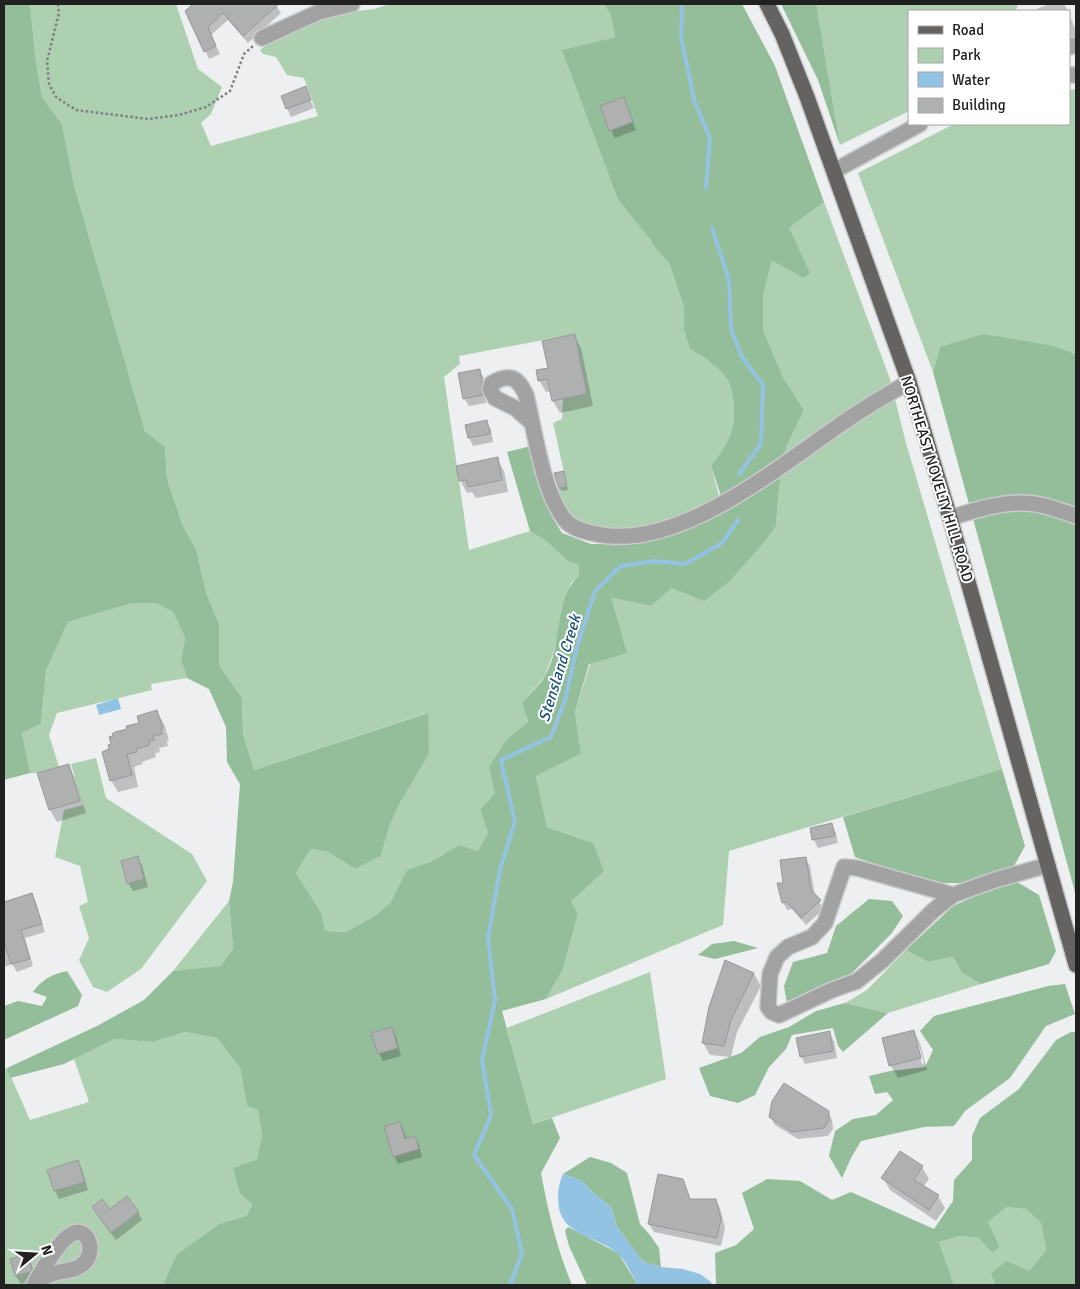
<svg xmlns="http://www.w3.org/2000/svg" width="1080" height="1289" font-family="Signika,sans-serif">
	<rect width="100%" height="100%" fill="#eeeff0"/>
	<g fill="#add0b1">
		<path d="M30,4H176L198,69L222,87L211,114L201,123L211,146L318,116L304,78L287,75L276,57L263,54L260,50L282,34L311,22L340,13L374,9L390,4H604L611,16L615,37L563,50L652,244L669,263L684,307V330L690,349C703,357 718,366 727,379C734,390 736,416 732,429C729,442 719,455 711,466L720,500C703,507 681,521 663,525C648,529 604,534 590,529C575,524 559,503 556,489L567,486L553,423L562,419L563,399L587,394L575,334L459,356L460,364L444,377L469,550L530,531L547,542L568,561L579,565V575L571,583L553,654L545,676L522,703L528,722L507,739L495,793L480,810L488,833L476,852L459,845L432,861L407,870L390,903L376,915L346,932L325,931L322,914L296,873L311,849L328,852L355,869L381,856L389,827L400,803L429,754L427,713L254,770L243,734L242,698L219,665V624L206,592L196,549L183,526L167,479L165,447L145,431L74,185L62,124L42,97L36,62Z"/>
		<polygon points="814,4 1018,4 1016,11 909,11 909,111 840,145 817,7"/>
		<polygon points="1076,89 1076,354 1054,346 940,347 933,372 858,173 954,124 1069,124 1069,90"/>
		<polygon points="824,202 890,379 906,443 1002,769 729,851 723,925 546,999 563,969 578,914 571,901 593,843 547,827 536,776 581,754 575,712 611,598 651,606 672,588 731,580 762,545 776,526 779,488 786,448 804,410 783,377 763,330 763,296 772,261 803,278 789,228"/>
		<polygon points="133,603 156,603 173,612 185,638 181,660 187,678 151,684 152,690 57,713 49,735 59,767 37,773 30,773 22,733 41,724 46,671 68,622"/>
		<polygon points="96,758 106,798 192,854 207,881 141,969 107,992 93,987 79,960 89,938 79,906 88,902 80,866 55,857 64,810 83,805 71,764"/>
		<polygon points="229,901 233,947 221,967 173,971"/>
		<polygon points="906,950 928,962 953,957 962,973 981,984 888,1013 845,1003 867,990"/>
		<polygon points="650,972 666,1079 533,1124 507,1028"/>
		<polygon points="185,1032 217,1038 240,1068 247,1106 258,1110 262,1135 252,1203 246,1216 219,1224 176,1255 163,1285 4,1285 4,1069 7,1068 30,1120 89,1102 74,1059 115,1039 153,1042"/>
		<polygon points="1007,1207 1026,1209 1041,1223 1046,1250 1029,1271 991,1274 995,1285 954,1285 939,1242 960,1236 979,1238 992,1253 1000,1247 988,1222"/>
	</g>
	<g fill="#94bd99">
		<path d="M4,4H30L36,62L42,97L62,124L74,185L145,431L165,447L167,479L183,526L196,549L206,592L219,624V665L242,698L243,734L254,770L428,713L429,754L400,803L389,827L381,856L355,869L328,852L311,849L296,873L322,914L325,931L346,932L376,915L390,903L407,870L432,861L459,845L477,851L488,833L480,810L495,793L489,767L507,739L528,722L522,703C529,694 539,686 545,676C563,645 553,601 579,575V565L568,561L547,542L530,531L507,452L531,446L552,517L562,533L591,544H626L657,539L722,511L720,493L711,466C719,455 729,442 732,429C736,416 734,390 727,379C718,366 703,357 690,349L684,330V307L669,263L652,244L650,239L618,199L562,50L615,37L611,16L604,4H742L775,66L824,202L789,228L810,273L803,278L772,261L763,296V330L783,377L804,410L786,448L779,488L776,526L762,545L731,580L704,601L672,588L651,606L611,598L627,653L589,664L575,712L581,754L536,776L547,827L593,843L604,871L571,901L578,914L563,969L546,999L502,1011L533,1124L552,1118L560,1138L541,1173C548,1211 557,1249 572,1285H163L176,1255L219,1224L246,1216L252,1204L240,1193L233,1168L257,1160L262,1135L258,1110L247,1106L240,1068L217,1038L185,1032L153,1042L115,1039L64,1064L10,1078L7,1068L97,1026L144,1000L173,971L221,966L233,948L229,901L233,882L240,784L227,762L226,727L209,689L187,678L181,660L185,638L173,612L156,603H133L68,622L46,671L41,724L22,733L30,773L4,780Z"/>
		<polygon points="781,4 814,4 817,7 840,145 818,80"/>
		<polygon points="983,334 1054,346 1076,354 1076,896 933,372 940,347"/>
		<polygon points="1002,769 1025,846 1014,866 961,883 930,883 855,857 843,817"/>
		<polygon points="1017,882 1039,895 1056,951 1049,964 981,984 962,973 953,957 928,962 906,950 953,906 991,889"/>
		<polygon points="869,899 892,901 903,916 892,933 852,973 787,1004 784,986 793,962 827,953 836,926"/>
		<polygon points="734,941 758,948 715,959 698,955 712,944"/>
		<path d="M67,971L82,995L78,1006L4,1040V1006L18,1001L42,1006L47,997L33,992C42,979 53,974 67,971Z"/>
		<polygon points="1065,984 1075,1014 1046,1026 1010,1078 965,1111 954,1126 924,1127 861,1141 851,1158 842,1178 829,1156 835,1131 853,1119 876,1115 893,1100 887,1092 875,1094 869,1076 890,1071 925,1067 933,1050 920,1031 934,1016 1048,986"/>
		<polygon points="845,1003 888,1013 843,1052 838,1046 833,1028 792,1035 786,1049 769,1067 755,1095 738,1103 710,1096 699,1068 741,1053 760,1037 789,1027 816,1011"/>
		<polygon points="1071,1032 1076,1032 1076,1285 995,1285 991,1274 1006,1261 1029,1271 1046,1250 1041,1223 1026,1209 1007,1207 988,1222 1000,1247 992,1253 979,1238 960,1236 939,1242 954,1285 716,1285 715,1253 736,1245 754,1229 742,1193 767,1179 800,1181 832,1200 851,1192 934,1229 953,1201 954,1180 972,1160 972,1136 980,1118 1019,1089 1056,1040"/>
		<polygon points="590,1157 611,1163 627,1173 640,1224 650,1235 659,1248 661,1267 643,1262 617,1227 611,1207 592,1192 582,1181 563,1174"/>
		<polygon points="568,1227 618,1253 638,1285 587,1285 569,1246 565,1231"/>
	</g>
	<g fill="#93c3e3">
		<polygon points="118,698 121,709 99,715 96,705"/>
		<path d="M563,1174L582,1181L592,1192L611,1207L617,1227L643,1262L661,1267L683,1269L700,1274L711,1282L712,1285H638C632,1275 626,1261 617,1253C599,1237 564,1236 559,1208C557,1195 558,1186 563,1174Z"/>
	</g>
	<g fill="#0003" fill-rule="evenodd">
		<polygon points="195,4 236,4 241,10 248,4 275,4 281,13 248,43 228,20 211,35 220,54 209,59 187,11"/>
		<polygon points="1049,4 1064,4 1068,11 1032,11"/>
		<polygon points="1069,14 1076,31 1076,45 1069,47"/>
		<polygon points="305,88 314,108 291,117 282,97"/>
		<polygon points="623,98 636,130 615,138 611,130"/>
		<polygon points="574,336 581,348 593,406 560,413 553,401 551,391 546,392 539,380"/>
		<polygon points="479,370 484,378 486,403 469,406 464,398"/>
		<polygon points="486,421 491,429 493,442 473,446 469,438 466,426"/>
		<polygon points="497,459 504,471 508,492 476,498 472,492 467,493 460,480"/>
		<polygon points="563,472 568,490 562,491 560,488"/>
		<polygon points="157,712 164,724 169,740 167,741 168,746 159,748 160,752 155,753 156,757 142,762 143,764 134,767 138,787 118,792 111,780 111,750 129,729"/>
		<polygon points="68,766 75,778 86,813 57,822 50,810"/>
		<polygon points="832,825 836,833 838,843 818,848 814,840 811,829"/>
		<polygon points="137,857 142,865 148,887 133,891 128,883"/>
		<polygon points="805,858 810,866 815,896 824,909 806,925 792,909 787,910 783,902 785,884"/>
		<polygon points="32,894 36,902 45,932 25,938 33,966 17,972 12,964 4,967 4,903"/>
		<polygon points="725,962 754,974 761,986 737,1032 731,1057 710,1055 703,1043"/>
		<polygon points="391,1028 396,1036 401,1056 383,1061 379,1053"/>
		<path d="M913,1031L920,1043L927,1070L898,1078L891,1066ZM916,1042H918L924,1063L922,1064Z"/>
		<polygon points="829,1033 834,1041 837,1058 805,1064 801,1056"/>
		<polygon points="828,1112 832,1120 833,1129 828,1136 798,1139 775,1125 770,1117"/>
		<polygon points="400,1123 407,1139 414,1137 419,1145 422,1157 398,1164 394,1156"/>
		<polygon points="78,1162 82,1169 88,1190 59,1199 55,1191"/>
		<polygon points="922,1167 929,1179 923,1187 938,1196 945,1208 936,1221 890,1190 883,1178"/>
		<polygon points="682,1180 691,1200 715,1200 720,1208 725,1228 721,1246 654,1232 649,1224"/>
		<polygon points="109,1210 138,1212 142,1220 116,1240 98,1215"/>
		<polygon points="27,1255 31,1263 36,1278 21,1284 16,1276 12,1260"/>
	</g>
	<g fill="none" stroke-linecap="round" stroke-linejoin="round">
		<g stroke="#93c3e3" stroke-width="4">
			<polyline points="682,4 681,37 695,103 710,138 706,188"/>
			<polyline points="712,228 729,280 731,329 742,357 763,385 761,444 739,474"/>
			<polyline points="510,1285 522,1253 512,1209 474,1155 491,1115 482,1060 495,1000 488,938 500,869 515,822 501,760 551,737 565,700 577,647 595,591 621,566 654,561 685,564 722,543 738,520"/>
		</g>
	</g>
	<g fill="#afb0b0" stroke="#979899">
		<polygon points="193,4 279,4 243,36 223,13 208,27 216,46 204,52 185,11"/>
		<polygon points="306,86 311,100 286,109 281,96"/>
		<polygon points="624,97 633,122 609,131 600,106"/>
		<polygon points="575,334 587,394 552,401 547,379 538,381 536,370 548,368 542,341"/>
		<polygon points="480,369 482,383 481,390 483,395 463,399 458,373"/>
		<polygon points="487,420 490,434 468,438 465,425"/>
		<polygon points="498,457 502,480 468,487 466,480 459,481 456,466"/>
		<polygon points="564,471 567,487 559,488 554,473"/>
		<polygon points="157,710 163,728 161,729 162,734 153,736 154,740 149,741 150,745 136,749 137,752 127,754 132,775 110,781 102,752 109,749 108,745 111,744 109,737 113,736 112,734 115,732 127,729 126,726 139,723 137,716"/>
		<polygon points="69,764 80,801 49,810 37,773"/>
		<polygon points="832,823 835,836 812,840 810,828"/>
		<polygon points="138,856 144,879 127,884 121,861"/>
		<polygon points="806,857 811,890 821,900 801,918 787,902 782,903 777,883 783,883 780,860"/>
		<polygon points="32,893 42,924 21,930 30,959 11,964 4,941 4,902"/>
		<polygon points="725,960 754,973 731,1020 724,1046 702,1043 709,1007"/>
		<polygon points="392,1027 398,1048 378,1054 371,1033"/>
		<polygon points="914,1030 921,1058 889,1066 882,1038"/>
		<polygon points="830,1031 833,1051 800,1057 796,1038"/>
		<polygon points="784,1083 829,1111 829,1120 824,1128 792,1132 769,1117 772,1101"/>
		<polygon points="400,1122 405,1139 415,1136 419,1149 393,1157 384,1126"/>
		<polygon points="900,1151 923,1166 914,1180 939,1195 929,1210 881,1178"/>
		<polygon points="78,1160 85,1182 54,1191 47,1170"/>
		<polygon points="658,1174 683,1179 690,1199 716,1199 721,1219 717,1238 648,1224"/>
		<polygon points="127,1196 139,1212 111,1233 92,1207 102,1199 110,1209"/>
		<polygon points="27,1254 32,1269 31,1272 15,1276 10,1259"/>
	</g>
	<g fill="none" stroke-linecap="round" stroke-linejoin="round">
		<defs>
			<g id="minor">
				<polyline points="262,38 319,12 352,4"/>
				<polyline points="1069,47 1076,45"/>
				<polyline points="1069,75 1076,75"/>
				<polyline points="834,171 920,124"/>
				<path d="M532,423L515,408L495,398L490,389L492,383C510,373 518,377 526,395C535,431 542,491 565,520C571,528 583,531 592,533C677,555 781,464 847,420C867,406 888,394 909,382"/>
				<path d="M950,518C972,511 1000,502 1023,503C1041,503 1059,510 1076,516"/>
				<polyline points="953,895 857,868 844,867 825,923 812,937 788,947 777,957 770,974 768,1007 772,1012 779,1015 832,990 857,981 883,960 934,910 953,895 995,880 1048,865"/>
				<path d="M34,1285C40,1273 61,1237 74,1233C90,1228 95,1254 84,1263C77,1270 69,1270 59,1272C50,1274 42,1278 35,1283"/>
			</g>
			<polyline id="major" points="767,4 782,34 807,97 909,382 950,518 1076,965"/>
		</defs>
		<use href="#minor" stroke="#c9cacb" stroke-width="18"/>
		<use href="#major" stroke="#c9cacb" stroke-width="18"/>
		<polyline stroke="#7e7f80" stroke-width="2.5" stroke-dasharray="2.5 2.5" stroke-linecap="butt" points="58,4 59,13 47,61 49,84 56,97 76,110 148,119 179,115 206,107 230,91 244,54 253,46"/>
		<use href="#minor" stroke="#a2a2a2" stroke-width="15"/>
		<use href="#major" stroke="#646362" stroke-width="15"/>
	</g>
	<g text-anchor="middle" stroke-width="4" stroke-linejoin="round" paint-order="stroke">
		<g font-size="15" fill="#212122" stroke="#fff">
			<text transform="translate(937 479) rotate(73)" y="5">NORTHEAST NOVELTY HILL ROAD</text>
		</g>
		<g font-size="16" font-style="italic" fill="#1e5676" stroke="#fff">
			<text transform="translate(559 668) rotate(-73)" y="6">Stensland Creek</text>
		</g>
	</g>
	<rect width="1080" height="1289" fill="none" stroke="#212122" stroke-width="10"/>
	<rect x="908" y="10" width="162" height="115" fill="#ffffff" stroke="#a6a6a7"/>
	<rect x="918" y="26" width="25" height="8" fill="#646362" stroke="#a6a6a7"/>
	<text x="952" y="35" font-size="15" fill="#212122">Road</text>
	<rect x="918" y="48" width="25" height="15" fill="#add0b1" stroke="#a6a6a7"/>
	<text x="952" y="60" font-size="15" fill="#212122">Park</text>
	<rect x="918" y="72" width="25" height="15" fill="#93c3e3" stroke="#a6a6a7"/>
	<text x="952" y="85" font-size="15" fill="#212122">Water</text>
	<rect x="918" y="98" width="25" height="15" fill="#afb0b0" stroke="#a6a6a7"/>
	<text x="952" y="110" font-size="15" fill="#212122">Building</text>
	<g transform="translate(35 1254) rotate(72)" stroke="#ffffff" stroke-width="4" paint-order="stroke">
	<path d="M0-4L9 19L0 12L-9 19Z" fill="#212122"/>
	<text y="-8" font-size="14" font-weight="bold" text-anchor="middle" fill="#212122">N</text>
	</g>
</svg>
